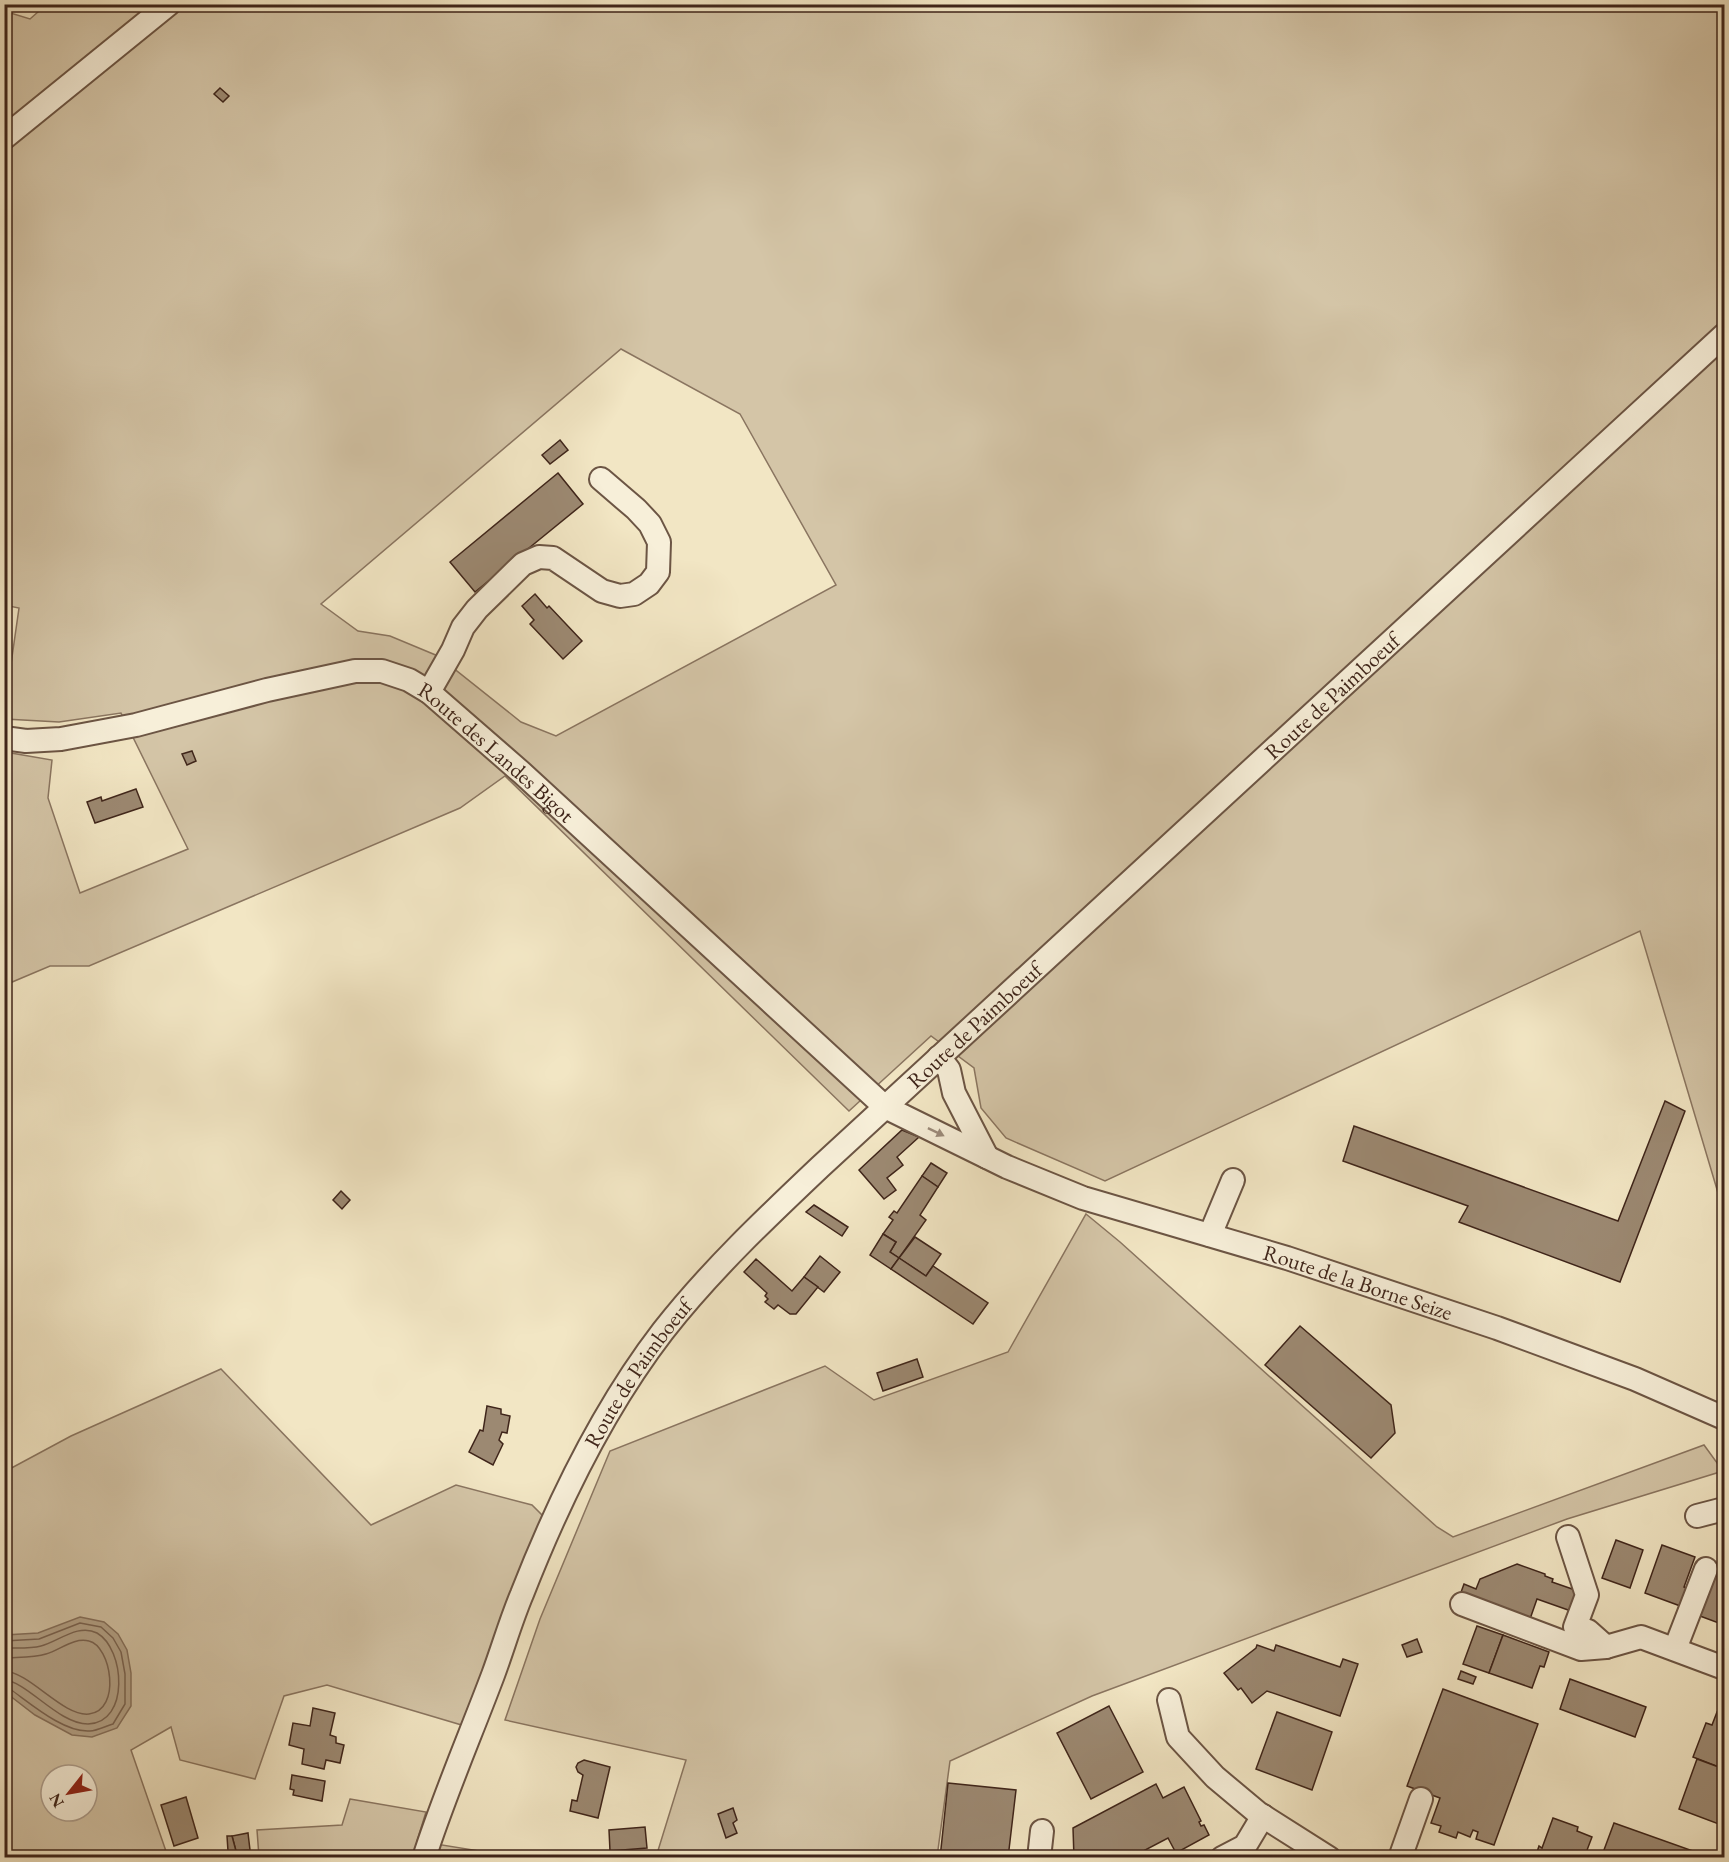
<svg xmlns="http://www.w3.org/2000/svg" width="1729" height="1862" font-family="'EB Garamond',serif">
	<rect width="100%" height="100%" fill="#f2e6c4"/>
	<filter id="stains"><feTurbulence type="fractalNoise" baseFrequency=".00333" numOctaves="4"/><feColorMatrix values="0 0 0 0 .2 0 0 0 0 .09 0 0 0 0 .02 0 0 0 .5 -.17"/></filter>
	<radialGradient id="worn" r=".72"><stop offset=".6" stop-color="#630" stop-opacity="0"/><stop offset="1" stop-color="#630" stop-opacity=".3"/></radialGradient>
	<g fill="#d4c5a7" stroke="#8a7560" stroke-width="1.5" fill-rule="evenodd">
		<path d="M47,4L1724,5V1213L1640,931L1105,1181L1006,1138L981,1108L974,1068L931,1036L849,1111L505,776L460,808L89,966H50L5,985V752L52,760L48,798L80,893L188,849L121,713L59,722L5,719V706L19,608L4,605V80L7,78L4,74V11L30,19ZM621,349L740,414L836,585L556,736L521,722L438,656L390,636L358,631L321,604Z"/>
		<polygon points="1086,1214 1120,1242 1437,1527 1453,1537 1704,1445 1723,1471 1567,1519 1092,1696 950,1761 937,1857 656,1857 686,1760 505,1720 540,1619 610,1451 825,1366 874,1400 1008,1352"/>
		<path d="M221,1369L371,1525L456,1485L532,1505L544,1517L465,1726L327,1685L284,1696L255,1779L180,1760L171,1727L131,1750L168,1857H5L4,1472L71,1436ZM51,1775H87V1811H51Z"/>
		<polygon points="350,1799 426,1812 417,1841 516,1857 259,1857 257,1830 342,1825"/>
	</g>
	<polygon fill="#b5a48a" stroke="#86715d" stroke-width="1.5" points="80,1617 104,1622 118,1634 127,1650 131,1673 131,1706 117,1728 92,1737 72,1735 35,1715 5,1692 5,1635 38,1633"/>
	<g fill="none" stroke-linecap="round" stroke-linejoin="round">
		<g stroke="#7a6452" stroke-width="1.5">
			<path d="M4,1641L39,1639L80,1623L101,1627L113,1638L121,1652L125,1674V1704L113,1724C106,1726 97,1731 90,1731C64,1733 30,1703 10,1689L4,1688"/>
			<path d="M4,1648C16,1648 30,1649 41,1646C58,1642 78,1623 97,1633C125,1649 130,1723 88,1724C58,1724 27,1681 4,1680"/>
			<path d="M4,1658C17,1657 34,1658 46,1654C60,1650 74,1637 89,1641C111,1646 122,1710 89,1714C63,1717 30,1672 4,1671"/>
		</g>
	</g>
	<g fill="#9c8972" stroke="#3f251a" stroke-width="1.5">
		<polygon points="220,88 229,96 223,102 214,94"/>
		<polygon points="560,440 568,450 550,464 542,455"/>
		<polygon points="558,473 583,504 475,592 450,562"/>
		<polygon points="535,594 547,608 549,606 582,641 563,659 530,624 534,620 522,606"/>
		<polygon points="192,751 196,761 187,765 182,754"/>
		<polygon points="136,789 143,807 95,823 87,802 101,797 102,801"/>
		<polygon points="1665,1101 1685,1111 1620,1282 1459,1222 1468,1206 1343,1161 1354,1126 1618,1221"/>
		<polygon points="902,1130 919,1137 897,1157 903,1165 887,1178 896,1190 884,1199 859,1170"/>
		<polygon points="931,1163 947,1173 938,1187 922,1176"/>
		<polygon points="922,1176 938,1187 920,1215 926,1220 899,1258 890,1252 896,1242 883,1234 893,1220 889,1217 894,1211 897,1213"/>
		<polygon points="341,1191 350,1200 342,1209 333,1200"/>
		<polygon points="814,1205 848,1227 842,1236 806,1212"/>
		<polygon points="883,1234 896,1242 890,1252 899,1258 891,1269 870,1255"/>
		<polygon points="915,1237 941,1254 926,1276 899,1258"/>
		<polygon points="820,1256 840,1272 824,1292 804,1277"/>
		<polygon points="899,1258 926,1276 933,1266 988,1303 973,1324 891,1269"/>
		<polygon points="756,1259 792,1291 804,1277 818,1287 796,1314 790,1314 778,1305 774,1309 765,1302 768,1299 765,1296 767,1293 744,1272"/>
		<polygon points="1300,1326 1391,1405 1395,1433 1371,1458 1265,1365"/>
		<polygon points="917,1359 923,1377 883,1391 877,1373"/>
		<polygon points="487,1406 501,1409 501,1414 510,1416 507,1433 502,1432 499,1440 503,1444 493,1465 469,1452 480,1430 483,1431"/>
		<polygon points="1616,1540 1643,1550 1630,1588 1602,1578"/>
		<polygon points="1662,1545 1695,1557 1684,1587 1690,1589 1683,1607 1645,1593"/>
		<polygon points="1723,1553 1724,1554 1724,1625 1700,1616"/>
		<polygon points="1517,1564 1545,1574 1545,1576 1553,1579 1552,1582 1578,1591 1571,1611 1537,1599 1530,1619 1460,1595 1464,1584 1476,1589 1480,1579"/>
		<polygon points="1477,1626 1503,1635 1489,1673 1463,1664"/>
		<polygon points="1503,1635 1549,1652 1544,1667 1540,1666 1532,1688 1489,1673"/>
		<polygon points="1417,1639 1422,1652 1407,1657 1402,1645"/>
		<polygon points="1257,1645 1274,1651 1276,1645 1340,1667 1343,1659 1358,1664 1340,1716 1267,1691 1252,1703 1241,1688 1238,1690 1224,1673 1256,1648"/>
		<polygon points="1461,1671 1476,1677 1473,1684 1458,1679"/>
		<polygon points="1570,1679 1646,1707 1635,1737 1560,1709"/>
		<polygon points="1443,1689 1538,1724 1494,1845 1476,1839 1478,1832 1473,1830 1470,1837 1458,1832 1456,1838 1439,1832 1441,1826 1431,1823 1440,1798 1407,1786"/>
		<polygon points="1109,1706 1143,1772 1091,1799 1057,1733"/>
		<polygon points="313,1708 335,1713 330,1735 336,1737 336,1743 344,1745 340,1763 326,1760 324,1769 302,1764 304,1749 289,1745 293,1723 310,1726"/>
		<polygon points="1277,1712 1332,1732 1312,1790 1256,1769"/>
		<polygon points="1717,1712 1724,1715 1724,1769 1693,1757 1706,1723 1712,1725"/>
		<polygon points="1697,1759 1724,1769 1724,1826 1679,1809"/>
		<polygon points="584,1760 610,1767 598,1818 570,1811 572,1800 577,1801 583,1775 578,1772 576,1767 578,1763"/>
		<polygon points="292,1775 325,1781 322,1801 293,1795 294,1790 290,1789"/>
		<polygon points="948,1783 1016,1790 1008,1858 940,1858"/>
		<polygon points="1156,1784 1163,1798 1184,1787 1201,1821 1199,1822 1201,1826 1204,1825 1209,1835 1176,1853 1168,1838 1130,1858 1074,1858 1073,1828"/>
		<polygon points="186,1797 198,1838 174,1846 161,1805"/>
		<polygon points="733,1808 737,1820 733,1823 737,1833 726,1838 718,1814"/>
		<polygon points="1553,1818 1578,1827 1577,1831 1592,1837 1584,1858 1535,1858 1539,1846 1542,1848"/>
		<polygon points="1614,1823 1707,1856 1707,1858 1601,1858"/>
		<polygon points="645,1827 647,1848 610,1851 609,1830"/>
		<polygon points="248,1833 250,1850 236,1851 232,1836"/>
		<polygon points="227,1836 232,1836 236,1851 228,1851"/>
	</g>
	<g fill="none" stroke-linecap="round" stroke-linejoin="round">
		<defs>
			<g id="minor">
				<polyline points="4,138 169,4"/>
				<polyline points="429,692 453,650 463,627 477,609 523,564 539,557 553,558 602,591 620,596 634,594 649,584 658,572 659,542 650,524 636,509 601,479"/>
				<path id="s1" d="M4,738L26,741L61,739L136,725L267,690L355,671H382L409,680L429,692L522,773L885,1107L1007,1167L1083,1198L1287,1258L1497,1328L1635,1379L1724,1418"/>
				<polyline points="939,1057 949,1070 954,1093 987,1157"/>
				<polyline points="1210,1235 1233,1180"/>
				<polyline points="1697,1516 1724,1509"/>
				<polyline points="1568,1537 1587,1595 1575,1627 1588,1631 1606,1647"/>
				<polyline points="1462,1604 1581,1649 1606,1647 1641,1637 1724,1668"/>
				<polyline points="1675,1649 1706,1569"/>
				<polyline points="1169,1700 1178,1737 1215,1777 1258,1813 1329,1858"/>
				<path id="s2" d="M424,1858C444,1796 470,1736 493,1675C503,1648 511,1620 522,1594C558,1502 603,1409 663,1331C710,1271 765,1219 820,1167L1724,335"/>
				<polyline points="1039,1858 1042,1831"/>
				<polyline points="1222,1858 1245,1846 1263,1816"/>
				<polyline points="1400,1858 1421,1799"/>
			</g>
		</defs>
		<use href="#minor" stroke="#6c5544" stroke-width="26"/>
		<use href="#minor" stroke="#f7efd9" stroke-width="22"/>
	</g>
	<defs><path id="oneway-solid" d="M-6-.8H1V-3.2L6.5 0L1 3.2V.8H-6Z" transform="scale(1.5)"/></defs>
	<use fill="#9b8a7a" href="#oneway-solid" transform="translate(936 1132) rotate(26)"/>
	<g text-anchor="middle" stroke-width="4.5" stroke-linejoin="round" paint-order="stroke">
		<g font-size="22" fill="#3f251a" stroke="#f7efd9">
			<text dy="8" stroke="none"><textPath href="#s2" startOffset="1504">Route de Paimboeuf</textPath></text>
			<text dy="8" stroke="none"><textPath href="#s1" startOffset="528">Route des Landes Bigot</textPath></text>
			<text dy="8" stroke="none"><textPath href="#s2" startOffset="1018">Route de Paimboeuf</textPath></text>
			<text dy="8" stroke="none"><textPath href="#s1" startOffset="1560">Route de la Borne Seize</textPath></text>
			<text dy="8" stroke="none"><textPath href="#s2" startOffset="532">Route de Paimboeuf</textPath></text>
		</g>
	</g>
	<rect width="1729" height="1862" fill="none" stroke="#f2e6c4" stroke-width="24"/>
	<rect x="6" y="6" width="1717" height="1850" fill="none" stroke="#3f251a" stroke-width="3"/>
	<rect x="12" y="12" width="1705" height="1838" fill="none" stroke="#3f251a" stroke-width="1.5"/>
	<g transform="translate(69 1793) rotate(239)"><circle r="28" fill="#f7efd9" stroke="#ad9e8d" stroke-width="1.5"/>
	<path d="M0-4.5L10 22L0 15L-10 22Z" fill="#8f2418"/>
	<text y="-9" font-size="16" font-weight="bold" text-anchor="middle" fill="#3f251a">N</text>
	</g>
	<rect width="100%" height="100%" filter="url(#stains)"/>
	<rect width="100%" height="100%" fill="url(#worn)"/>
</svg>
